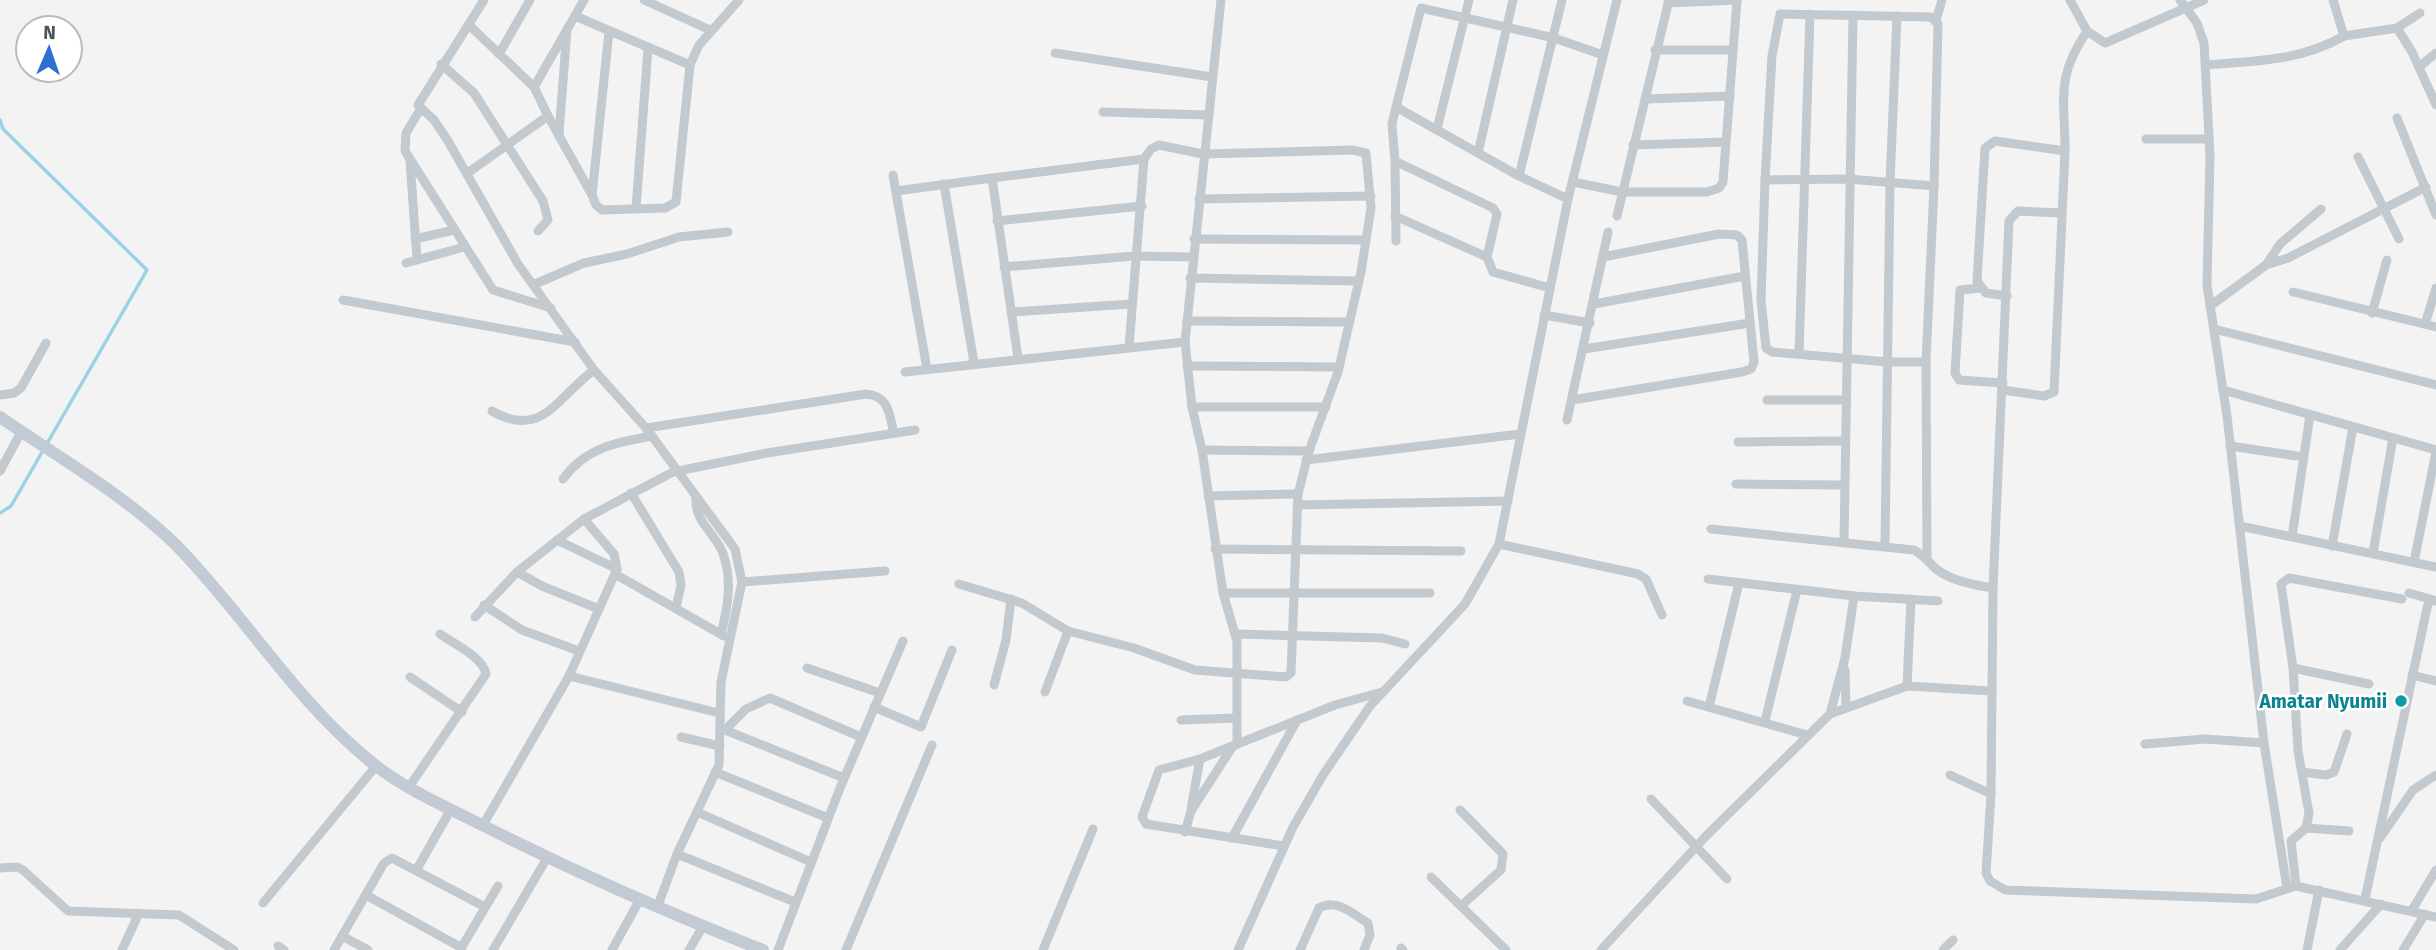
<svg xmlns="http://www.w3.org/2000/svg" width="2436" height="950" font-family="'Fira Sans',sans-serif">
	<rect width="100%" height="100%" fill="#f4f3f3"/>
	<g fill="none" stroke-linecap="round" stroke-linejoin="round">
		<polyline stroke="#98d2e5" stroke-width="3.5" points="0,120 3,129 147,270 11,506 0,513"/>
		<g stroke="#c2c9cf" stroke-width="9">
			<polyline points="484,0 418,105 434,120 448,141 518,264 594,370 646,428 735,549 742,582 721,682 719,765 677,854 657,908"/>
			<polyline points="644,0 710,30"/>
			<polyline points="1221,0 1185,342 1192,407 1202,450 1223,593 1237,641 1237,744"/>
			<polyline points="2070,0 2087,31 2105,43 2204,0"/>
			<polyline points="2180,0 2197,23 2204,43 2210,156 2207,285 2227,416 2264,743 2287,888"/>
			<polyline points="1668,3 1737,0"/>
			<polyline points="575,16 690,65 699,45 739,0"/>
			<polyline points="1936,20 1942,0"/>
			<polyline points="469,25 534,87 548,116 469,172"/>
			<polyline points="2397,28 2420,13"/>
			<polyline points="609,31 592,195 596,205 602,210 665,208 676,202 690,65"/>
			<polyline points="2344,36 2397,28 2412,52 2436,105"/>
			<polyline points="1655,50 1732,50"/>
			<polyline points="1055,53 1212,77"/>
			<polyline points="499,54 530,0"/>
			<polyline points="441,64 474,93 543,201 548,220 538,231"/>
			<path d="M2206,65C2254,61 2301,61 2344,36L2333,0"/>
			<polyline points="2419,67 2436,53"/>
			<polyline points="534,87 584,0"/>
			<polyline points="1645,99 1730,96"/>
			<polyline points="1396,107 1392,124 1395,161 1493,208 1497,214 1487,257 1493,272 1550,288"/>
			<polyline points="421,108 406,133 405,151 493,290 551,308"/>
			<polyline points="1103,112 1208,115"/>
			<polyline points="548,116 592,195"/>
			<polyline points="2397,118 2436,215"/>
			<polyline points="1437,129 1469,0"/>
			<polyline points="559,134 567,29"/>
			<polyline points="2146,139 2209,139"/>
			<polyline points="1633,145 1725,142"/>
			<polyline points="1478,153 1513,0"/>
			<polyline points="2358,157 2399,239"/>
			<polyline points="410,161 417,259"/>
			<polyline points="1395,161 1396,241"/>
			<polyline points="893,175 927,369"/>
			<polyline points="1519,176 1562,0"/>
			<polyline points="1765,180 1772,56 1780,14 1931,17 1938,24 1934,186"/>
			<polyline points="1573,182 1622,192 1707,192 1719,188 1723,182 1737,0"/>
			<polyline points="944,184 974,363"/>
			<polyline points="896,191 992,178"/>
			<polyline points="1199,199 1371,196"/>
			<polyline points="1568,199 1519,176 1396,107 1421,8 1554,38 1603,55"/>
			<polyline points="636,208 648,49"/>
			<polyline points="2062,213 2018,211 2009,221 1993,588 1991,794 1986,873 1990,881 2005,890 2256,899 2296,886 2436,917"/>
			<polyline points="1395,216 1487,257"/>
			<polyline points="1617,216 1669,0"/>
			<polyline points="997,221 1142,206"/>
			<polyline points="415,239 454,230"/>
			<polyline points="1194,239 1366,240"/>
			<polyline points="406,263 464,247"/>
			<polyline points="2266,265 2280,244 2321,209"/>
			<polyline points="1004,267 1134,256 1192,257"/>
			<polyline points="1190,278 1359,281"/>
			<polyline points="535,284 584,263 627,254 679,237 728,232"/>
			<polyline points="1980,288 1960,290 1955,373 1959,380 2003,383"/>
			<polyline points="2293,292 2436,327"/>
			<path d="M2007,296L1986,293L1977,281L1985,148L1995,141L2065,151C2065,98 2055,79 2087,31"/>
			<polyline points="343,300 575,342"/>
			<polyline points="1594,304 1745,276"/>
			<polyline points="2210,306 2266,265 2288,258 2426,187"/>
			<polyline points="1011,312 1131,304"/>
			<polyline points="2372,313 2387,260"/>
			<polyline points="1544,315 1590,323"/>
			<polyline points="1187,321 1349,322"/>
			<polyline points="2425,324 2436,288"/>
			<polyline points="2214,329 2436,385"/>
			<polyline points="1584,349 1750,323"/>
			<polyline points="1799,354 1810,14"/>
			<polyline points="1018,358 992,178 1144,159"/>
			<polyline points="1926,362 1888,362 1772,352 1766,348 1761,300 1765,180 1848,179 1934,186 1926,362 1927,558"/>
			<polyline points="1187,366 1339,367"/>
			<polyline points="905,372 1185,342"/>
			<polyline points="2003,390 2044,396 2054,392 2065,151"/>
			<polyline points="2223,390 2436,450"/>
			<polyline points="0,395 14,393 21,388 46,343"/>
			<polyline points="1572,400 1742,372 1751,369 1754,362 1742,240 1737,235 1719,234 1603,257"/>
			<polyline points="1767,400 1844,400"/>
			<polyline points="1192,407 1326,407"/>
			<path d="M492,411C542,440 557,397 594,370"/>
			<polyline points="1567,420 1608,232"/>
			<path d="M646,428L866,394C889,396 889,413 894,433"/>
			<polyline points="1738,442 1844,441"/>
			<polyline points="2230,446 2297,456"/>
			<polyline points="1202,450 1309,451"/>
			<polyline points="1306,460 1520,434"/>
			<polyline points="0,471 21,432"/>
			<path d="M563,479C585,448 617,442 652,436"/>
			<polyline points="1736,484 1844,485"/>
			<polyline points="631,493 679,572 681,585 676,608"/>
			<polyline points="1208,496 1298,494"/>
			<path d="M696,497C694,521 713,531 722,551C733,578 728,607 721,634"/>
			<polyline points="1297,505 1508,501"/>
			<polyline points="2240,526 2436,567"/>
			<path d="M1711,529L1914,550C1923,555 1928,561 1935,568C1950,581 1975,585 1993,588"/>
			<polyline points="2292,537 2310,415"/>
			<polyline points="557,540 617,569"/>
			<polyline points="1844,542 1853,15"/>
			<polyline points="1499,544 1638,574 1646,579 1662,615"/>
			<polyline points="1885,545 1890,183 1897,16"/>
			<polyline points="2332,546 2353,427"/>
			<polyline points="1215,549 1461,551"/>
			<polyline points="2373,553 2393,438"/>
			<polyline points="2414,562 2436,452"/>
			<polyline points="517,572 542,586 599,609"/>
			<polyline points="615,574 724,636"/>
			<polyline points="1708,579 1854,596 1938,601"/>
			<polyline points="742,582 885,571"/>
			<polyline points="959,584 1022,603 1068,631 1134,648 1195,670 1286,677 1291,673 1298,494 1309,451 1338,372 1361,272 1371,208 1366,153 1352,150 1203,154 1159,145 1151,149 1144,159 1129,347"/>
			<polyline points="1223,593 1430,593"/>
			<polyline points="2409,593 2430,599"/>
			<polyline points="484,605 522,630 579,651"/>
			<polyline points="475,617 517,572 584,519 673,472 767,453 915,430"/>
			<polyline points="1235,634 1382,638 1405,644"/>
			<polyline points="807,668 880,693"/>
			<polyline points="2293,668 2369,684"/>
			<polyline points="1845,670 1846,707"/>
			<polyline points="2412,675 2436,681"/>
			<polyline points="569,676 719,713"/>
			<polyline points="410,677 462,712"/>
			<polyline points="994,685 1006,640 1011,599"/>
			<polyline points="1907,686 1911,599"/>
			<polyline points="1045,692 1068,631"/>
			<polyline points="1687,701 1807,735"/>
			<polyline points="874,707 921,727 952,650"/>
			<polyline points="1709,707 1739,583"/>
			<polyline points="1830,714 1845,658 1854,596"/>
			<polyline points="1181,720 1236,718"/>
			<polyline points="1765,721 1797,590"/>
			<polyline points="720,729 725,730 746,709 770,698 861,737"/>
			<polyline points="725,730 844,778"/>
			<polyline points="681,737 720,746"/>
			<polyline points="2145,744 2205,739 2264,743"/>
			<polyline points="715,772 828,818"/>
			<polyline points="2302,772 2326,775 2334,772 2347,734"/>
			<polyline points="1950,775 1991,794"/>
			<path d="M409,787L486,674C483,657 454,644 440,634"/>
			<polyline points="1651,799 1727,879"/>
			<polyline points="1191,809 1200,759"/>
			<polyline points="1460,810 1503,854 1501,870 1462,905"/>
			<polyline points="697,812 811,862"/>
			<polyline points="483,825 569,676 617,569 614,554 584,519"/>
			<polyline points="2306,828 2349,831"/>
			<polyline points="1185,832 1191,811 1233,746"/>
			<polyline points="1232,838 1297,720"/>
			<polyline points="2380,838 2413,790 2436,775"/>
			<polyline points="1284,846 1146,824 1142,817 1159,770 1200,759 1335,705 1382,692"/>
			<polyline points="677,854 795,902"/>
			<polyline points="0,868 17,867 23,870 68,911 179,915 234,950"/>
			<polyline points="417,869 451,809"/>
			<polyline points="1431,877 1506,950"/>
			<polyline points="2296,886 2291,841 2306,828 2309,813 2298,751 2293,668 2281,584 2289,578 2402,599"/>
			<polyline points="366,895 462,948"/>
			<polyline points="2365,899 2427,608 2430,599 2436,601"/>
			<polyline points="263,903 376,766"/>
			<polyline points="2412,910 2436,870"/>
			<polyline points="342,936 368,950"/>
			<polyline points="278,946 284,950"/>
			<polyline points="1401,948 1403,950"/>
			<polyline points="122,950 139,913"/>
			<polyline points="334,950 384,863 392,858 485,907"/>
			<polyline points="460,950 498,886"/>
			<polyline points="493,950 547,858"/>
			<polyline points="612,950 639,901"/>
			<polyline points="689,950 702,928"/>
			<polyline points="778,950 840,788 903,641"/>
			<polyline points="846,950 932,745"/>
			<polyline points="1043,950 1093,829"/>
			<polyline points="1238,950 1293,827 1323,775 1370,706 1465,604 1499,544 1568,199 1617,0"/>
			<path d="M1300,950L1319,908C1336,898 1353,914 1368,923L1370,935L1364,950"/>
			<polyline points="1601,950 1706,836 1830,714 1907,686 1992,691"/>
			<polyline points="1943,950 1953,940"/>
			<polyline points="2307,950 2319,890"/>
			<polyline points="2340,950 2381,904"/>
			<polyline points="2403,950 2425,914"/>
		</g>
		<path stroke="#c2cad4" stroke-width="12" d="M0,417C59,458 125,495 176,545C245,615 297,704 375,765C408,791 449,808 486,827C577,873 668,913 763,950"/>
	</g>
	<circle fill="#0f9aa8" stroke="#fff" stroke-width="2.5" cx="2401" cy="701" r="7"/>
	<g text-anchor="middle" stroke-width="5" stroke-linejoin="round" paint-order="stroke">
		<g font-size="19" font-weight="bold" fill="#0d838f" stroke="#fff" text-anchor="end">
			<text x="2387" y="708">Amatar Nyumii</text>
		</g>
	</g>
	<g transform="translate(49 49) rotate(2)"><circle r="33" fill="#ffffff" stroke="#b7bbbf" stroke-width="2"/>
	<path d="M0-5L12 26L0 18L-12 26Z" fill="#2c70d5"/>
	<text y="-10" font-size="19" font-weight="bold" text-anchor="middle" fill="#4c555e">N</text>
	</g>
</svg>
